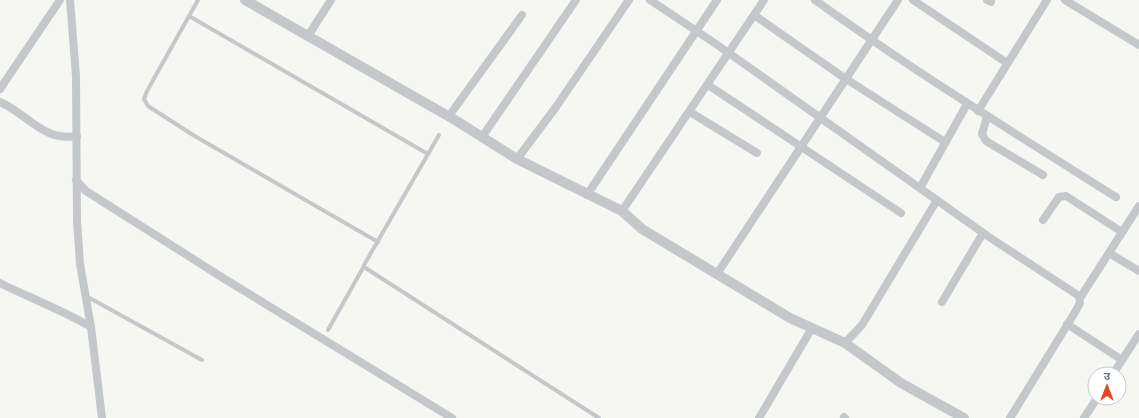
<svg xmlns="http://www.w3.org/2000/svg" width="1139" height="418" font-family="Jost,'Noto Sans Devanagari',sans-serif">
	<rect width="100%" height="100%" fill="#f6f6f3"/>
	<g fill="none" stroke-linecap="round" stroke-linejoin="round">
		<g stroke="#c4c8cb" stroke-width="4">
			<polyline points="198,0 147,91 144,99 148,106 193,135 378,242"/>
			<polyline points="189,16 428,154"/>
			<polyline points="439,135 364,265 364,267 599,418"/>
			<polyline points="86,296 202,360"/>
			<polyline points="328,330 364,266"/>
		</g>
		<g stroke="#c4c8cb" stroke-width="8">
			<polyline points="70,0 76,76 77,221 80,264 91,327 102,418"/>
			<polyline points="650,0 716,44 989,237 1079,296 1080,303 1074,314 1010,418"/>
			<path d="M815,0C912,70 1014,133 1116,197"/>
			<polyline points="913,0 1007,63"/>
			<polyline points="987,0 991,2"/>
			<polyline points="1065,0 1139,45"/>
			<polyline points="754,15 846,79 945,142"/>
			<polyline points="308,36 331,0"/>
			<polyline points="708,85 901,213"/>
			<polyline points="0,89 60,0"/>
			<path d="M0,102C28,114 43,142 77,136"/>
			<polyline points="978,111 1047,0"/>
			<polyline points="690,112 757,153"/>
			<polyline points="449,116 522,15"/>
			<polyline points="987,117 982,134 986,141 1043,175"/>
			<polyline points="482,137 576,0"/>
			<polyline points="517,159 556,107 629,0"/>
			<polyline points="76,180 86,191 223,278 452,418"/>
			<polyline points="920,188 967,104"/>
			<polyline points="587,195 717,0"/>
			<polyline points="622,211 764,0"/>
			<polyline points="1043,220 1059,197 1066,196 1122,232"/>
			<polyline points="1109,253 1139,271"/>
			<polyline points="717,274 898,0"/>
			<path d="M0,283C30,298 62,310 91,327"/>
			<polyline points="1080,298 1139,206"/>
			<polyline points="942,302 983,233"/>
			<polyline points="1067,324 1122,360"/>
			<polyline points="845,343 862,325 937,200"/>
			<polyline points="1113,374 1139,334"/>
			<polyline points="844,417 845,418"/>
			<polyline points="759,418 812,328"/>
			<polyline points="1084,418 1097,398"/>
		</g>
		<polyline stroke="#c4c8cb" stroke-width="10" points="245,0 455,120 517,159 622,211 642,229 790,318 845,343 901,383 964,418"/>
	</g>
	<g transform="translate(1107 386)"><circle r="19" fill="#ffffff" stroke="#c1c9ce"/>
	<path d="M0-3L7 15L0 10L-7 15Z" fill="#ea431f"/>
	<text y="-6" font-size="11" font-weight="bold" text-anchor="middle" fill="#647885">उ</text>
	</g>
</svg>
